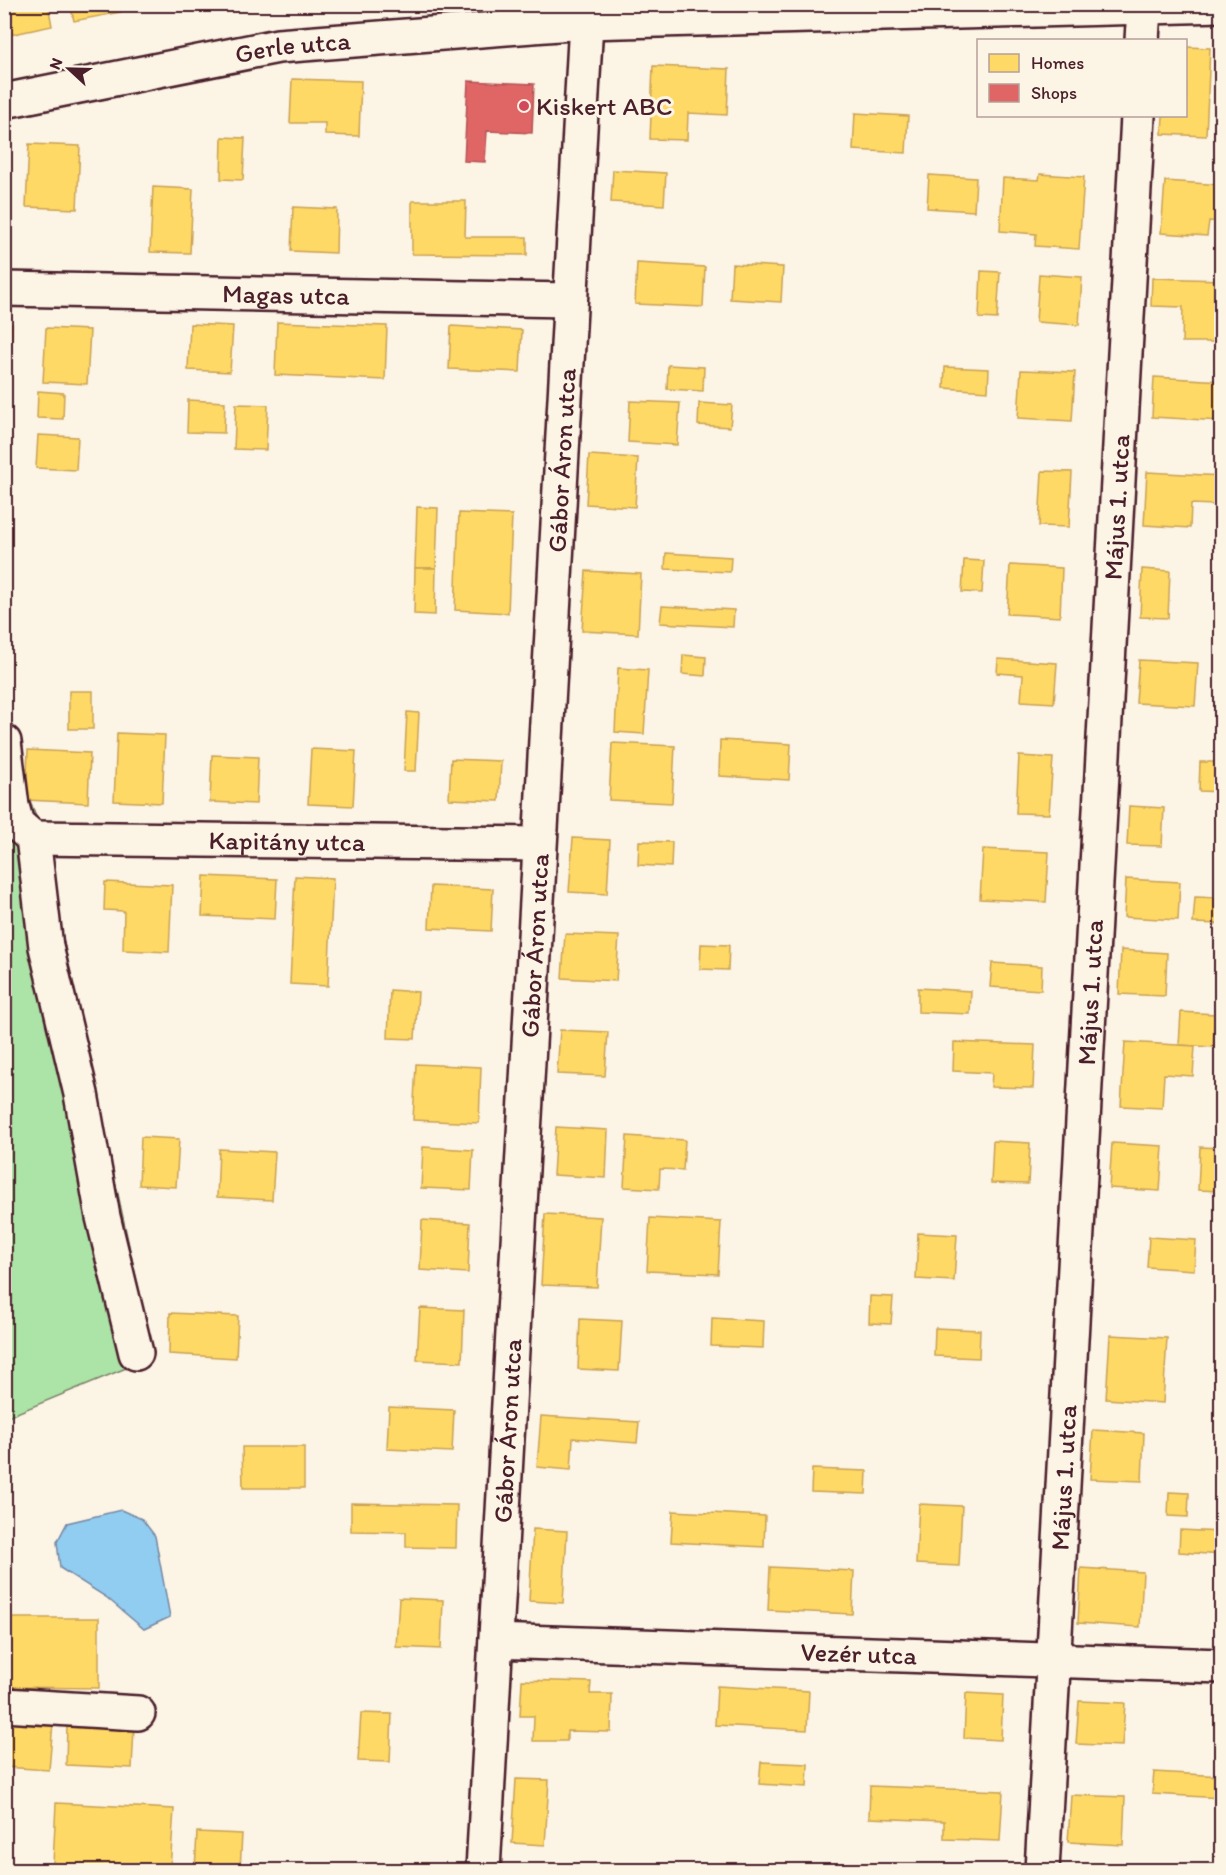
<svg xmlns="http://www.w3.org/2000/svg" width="1226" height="1875" font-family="Itim,sans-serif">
	<rect width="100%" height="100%" fill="#fcf5e5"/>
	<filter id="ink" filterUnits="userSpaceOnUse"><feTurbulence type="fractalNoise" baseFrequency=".0167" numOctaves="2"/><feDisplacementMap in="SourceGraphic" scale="12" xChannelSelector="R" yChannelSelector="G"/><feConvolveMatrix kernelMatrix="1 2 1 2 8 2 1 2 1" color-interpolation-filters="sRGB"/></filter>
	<g filter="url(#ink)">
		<polygon fill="#ace3a6" stroke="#7b8168" stroke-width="1.5" points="4,730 38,822 153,1357 5,1418"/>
		<polygon fill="#91cdf1" stroke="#7587a2" stroke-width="1.5" points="121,1510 142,1519 155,1536 170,1617 144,1629 106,1597 60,1568 57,1542 67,1523"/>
		<g fill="#ffd966" stroke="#c9a154" stroke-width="1.5">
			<polygon points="4,4 48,4 52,26 4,36"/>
			<polygon points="70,4 120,4 121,12 74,21"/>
			<polygon points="1186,47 1210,48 1206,136 1162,134 1163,116 1186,116"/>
			<polygon points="653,66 729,69 727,115 688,113 687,140 650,139"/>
			<polygon points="292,79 361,81 359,136 325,135 325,123 290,123"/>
			<polygon points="855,113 908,116 906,153 853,150"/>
			<polygon points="222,137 245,138 243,180 221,179"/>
			<polygon points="29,144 80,146 77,209 26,207"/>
			<polygon points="613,170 666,173 664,205 611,202"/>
			<polygon points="1040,174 1084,177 1079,249 1035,246 1036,234 1000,231 1003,178 1039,180"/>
			<polygon points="929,175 976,178 974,211 927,208"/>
			<polygon points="1165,181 1222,185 1222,222 1209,221 1207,236 1161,233"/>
			<polygon points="153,187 193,189 190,253 150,252"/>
			<polygon points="412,201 466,201 465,237 527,237 527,255 412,254"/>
			<polygon points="293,207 337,209 336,253 291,251"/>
			<polygon points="637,263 705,267 703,307 635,304"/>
			<polygon points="732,264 783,267 781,302 730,299"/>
			<polygon points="981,271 1000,272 997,319 979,318"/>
			<polygon points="1039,274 1082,277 1079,325 1036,322"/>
			<polygon points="1152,278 1222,280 1218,342 1182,342 1183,307 1151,306"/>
			<polygon points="277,322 387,326 385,380 275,375"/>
			<polygon points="4,324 12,324 10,380 4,380"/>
			<polygon points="190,324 233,326 230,372 188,370"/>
			<polygon points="451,326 522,330 520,372 449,369"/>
			<polygon points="46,328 90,330 87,384 43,382"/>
			<polygon points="668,365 704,367 703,391 667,389"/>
			<polygon points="945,367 989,369 988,391 944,388"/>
			<polygon points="1021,370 1075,372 1072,421 1018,418"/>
			<polygon points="1154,377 1222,381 1222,421 1152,417"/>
			<polygon points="38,391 64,393 63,419 37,418"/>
			<polygon points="188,400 225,402 224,433 187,432"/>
			<polygon points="630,401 680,403 677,445 628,442"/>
			<polygon points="699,403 732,405 730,427 698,425"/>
			<polygon points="236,404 268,405 266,450 234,449"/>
			<polygon points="38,435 78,437 76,470 36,468"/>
			<polygon points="589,455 638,458 635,507 586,504"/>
			<polygon points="1042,471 1072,472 1069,527 1039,526"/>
			<polygon points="1147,472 1222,476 1222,499 1215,498 1215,505 1191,504 1190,528 1144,525"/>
			<polygon points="417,507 438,508 436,568 415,568"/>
			<polygon points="459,513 512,515 508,613 455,610"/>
			<polygon points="666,553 731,557 730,572 665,569"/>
			<polygon points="964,560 984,561 982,593 962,592"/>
			<polygon points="1010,565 1062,568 1060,617 1007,614"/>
			<polygon points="415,568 436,568 435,615 414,614"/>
			<polygon points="1142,569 1170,571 1168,618 1140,617"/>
			<polygon points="586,571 641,574 638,634 582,631"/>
			<polygon points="662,606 734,610 733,627 660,623"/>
			<polygon points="683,655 706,657 705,676 682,674"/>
			<polygon points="998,659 1057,663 1054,703 1021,701 1023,675 997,673"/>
			<polygon points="1139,660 1198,663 1195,706 1136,703"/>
			<polygon points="618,668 648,670 644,734 615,732"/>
			<rect x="69" y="691" width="24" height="38"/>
			<polygon points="407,712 419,713 416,771 404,771"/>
			<polygon points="117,733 165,735 162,803 114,801"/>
			<polygon points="720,740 791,744 789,780 719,776"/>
			<polygon points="612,743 675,746 672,803 609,800"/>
			<polygon points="311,749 356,751 353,806 308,804"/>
			<polygon points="28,750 90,753 88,803 26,800"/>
			<polygon points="212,755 258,757 256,804 210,802"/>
			<polygon points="1019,756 1053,758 1049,814 1016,813"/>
			<polygon points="451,759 501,761 499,801 449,799"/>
			<polygon points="1200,762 1222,762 1222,792 1199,791"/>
			<polygon points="1129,806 1164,808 1162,846 1127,845"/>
			<polygon points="573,838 610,840 607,894 569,892"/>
			<polygon points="639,841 672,842 671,867 638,865"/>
			<polygon points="983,849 1049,852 1046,902 980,899"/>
			<polygon points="204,876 277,879 275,919 202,916"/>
			<polygon points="295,876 333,878 328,986 290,984"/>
			<polygon points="1126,879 1180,882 1178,920 1124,917"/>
			<polygon points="105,882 172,885 169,952 123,950 124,911 104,910"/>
			<polygon points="431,886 493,889 491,931 429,928"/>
			<polygon points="1195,897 1222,898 1221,924 1193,923"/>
			<polygon points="565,934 619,936 616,981 562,978"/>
			<polygon points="701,944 729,945 728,970 700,969"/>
			<polygon points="1121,950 1167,953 1165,996 1119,994"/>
			<polygon points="992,963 1042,966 1041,990 990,987"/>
			<polygon points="918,988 971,991 970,1014 918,1012"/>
			<polygon points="390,990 418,992 415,1039 388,1038"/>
			<polygon points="1181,1012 1215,1014 1213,1047 1179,1045"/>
			<polygon points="560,1030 608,1032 605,1076 557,1074"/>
			<polygon points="954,1042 1035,1045 1033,1088 991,1087 992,1073 953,1071"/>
			<polygon points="1125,1042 1195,1046 1193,1076 1164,1074 1162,1108 1121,1106"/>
			<polygon points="416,1064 481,1067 479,1123 413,1120"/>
			<polygon points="556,1127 608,1130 606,1178 553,1175"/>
			<polygon points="627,1136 685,1140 683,1170 660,1169 659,1189 624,1187"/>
			<polygon points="141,1137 179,1139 176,1187 139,1185"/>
			<polygon points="993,1141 1030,1143 1028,1184 991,1183"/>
			<polygon points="1112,1143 1163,1146 1160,1191 1109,1188"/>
			<polygon points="423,1147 473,1150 471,1190 421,1188"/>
			<polygon points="1200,1147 1222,1148 1221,1191 1198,1190"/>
			<polygon points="219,1149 275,1152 272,1200 217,1197"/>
			<polygon points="545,1214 601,1217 597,1287 541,1285"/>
			<polygon points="650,1218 721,1222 718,1274 647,1271"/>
			<polygon points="422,1220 470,1223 468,1273 420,1270"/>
			<polygon points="918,1233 957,1235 954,1281 916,1279"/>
			<polygon points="1149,1237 1196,1240 1194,1270 1147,1267"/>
			<polygon points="870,1296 893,1297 891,1324 869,1323"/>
			<polygon points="420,1308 464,1310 462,1362 417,1360"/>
			<polygon points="170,1313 238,1316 236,1358 169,1354"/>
			<polygon points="712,1318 764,1321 763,1348 711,1346"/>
			<polygon points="580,1319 622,1321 619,1371 578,1369"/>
			<polygon points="935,1328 980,1330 979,1358 934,1356"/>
			<polygon points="1110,1335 1167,1338 1163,1403 1106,1399"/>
			<polygon points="389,1407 454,1410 452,1452 387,1449"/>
			<polygon points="541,1416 639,1422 637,1443 573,1438 571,1470 537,1467"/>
			<polygon points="1093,1430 1144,1433 1142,1481 1090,1479"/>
			<polygon points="242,1447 304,1447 304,1488 243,1488"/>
			<polygon points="812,1469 867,1471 866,1494 811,1492"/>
			<polygon points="1169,1492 1189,1493 1188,1517 1168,1516"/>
			<polygon points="351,1503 457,1505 456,1548 406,1547 406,1532 351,1531"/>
			<polygon points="919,1504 962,1506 959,1566 916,1564"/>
			<polygon points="673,1511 765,1516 764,1547 671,1542"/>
			<polygon points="533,1529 567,1531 563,1603 529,1601"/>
			<polygon points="1180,1530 1222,1532 1222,1555 1179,1552"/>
			<polygon points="770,1567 854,1571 852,1614 768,1610"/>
			<polygon points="1081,1568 1143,1572 1140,1627 1078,1623"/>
			<polygon points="399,1598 443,1600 441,1649 396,1647"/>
			<polygon points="4,1618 99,1618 99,1688 4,1687"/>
			<polygon points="522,1680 591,1682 590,1694 612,1694 611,1732 567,1731 567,1741 533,1741 534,1716 520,1716"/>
			<polygon points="717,1686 809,1691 807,1730 715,1725"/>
			<polygon points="966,1693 1003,1695 1001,1740 964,1738"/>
			<polygon points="1079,1701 1125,1703 1122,1746 1076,1744"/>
			<polygon points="361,1713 392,1714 390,1762 358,1761"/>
			<polygon points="4,1719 53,1723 49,1770 4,1767"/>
			<polygon points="67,1724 134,1726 132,1768 66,1765"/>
			<polygon points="761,1762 808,1764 807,1787 759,1784"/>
			<polygon points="1154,1772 1222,1776 1222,1798 1152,1794"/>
			<polygon points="516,1779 549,1780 545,1845 512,1843"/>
			<polygon points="870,1786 1003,1791 1000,1841 944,1839 944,1821 869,1818"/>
			<polygon points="1071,1795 1125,1797 1123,1845 1068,1842"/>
			<polygon points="56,1803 174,1809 170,1870 53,1864"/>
			<polygon points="197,1832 242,1834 240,1870 195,1870"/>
		</g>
		<polygon fill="#e06666" stroke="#b35154" stroke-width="1.5" points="468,81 534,84 532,133 487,131 485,162 464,161"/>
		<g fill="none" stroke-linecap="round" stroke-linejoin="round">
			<defs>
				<g id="minor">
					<polyline points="1142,40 1144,8"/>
					<path id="s1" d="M4,101L278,46L585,22L1222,5"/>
					<path id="s2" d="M4,289L569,300"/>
					<polyline points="4,742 12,806 17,824 33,838 46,947 81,1094 103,1217 136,1353"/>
					<path id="s3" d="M33,838L539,844"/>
					<path id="s4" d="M496,1641L1222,1666"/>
					<polyline points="4,1705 138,1713"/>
					<path id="s5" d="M483,1870L587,4"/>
					<path id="s6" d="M1042,1870L1138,116"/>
				</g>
			</defs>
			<use href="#minor" stroke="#4a1f2b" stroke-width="38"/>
			<use href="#minor" stroke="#fcf5e5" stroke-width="33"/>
		</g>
	</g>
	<circle fill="#d1495b" stroke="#fcf5e5" stroke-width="2" cx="524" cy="106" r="6"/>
	<g text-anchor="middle" stroke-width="6" stroke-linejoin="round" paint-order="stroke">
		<g font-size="26" fill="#4a1f2b" stroke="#fcf5e5">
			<text dy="9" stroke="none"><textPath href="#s1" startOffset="294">Gerle utca</textPath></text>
			<text dy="9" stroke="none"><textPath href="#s2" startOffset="282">Magas utca</textPath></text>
			<text dy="9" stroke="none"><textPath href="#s5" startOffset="1412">Gábor Áron utca</textPath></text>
			<text dy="9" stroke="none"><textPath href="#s6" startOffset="1365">Május 1. utca</textPath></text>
			<text dy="9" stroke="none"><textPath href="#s3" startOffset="254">Kapitány utca</textPath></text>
			<text dy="9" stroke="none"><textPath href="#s5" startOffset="926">Gábor Áron utca</textPath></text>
			<text dy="9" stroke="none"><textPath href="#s6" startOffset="879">Május 1. utca</textPath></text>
			<text dy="9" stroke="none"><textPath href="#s5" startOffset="440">Gábor Áron utca</textPath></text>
			<text dy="9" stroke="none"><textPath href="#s6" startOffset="393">Május 1. utca</textPath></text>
			<text dy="9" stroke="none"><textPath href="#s4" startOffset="363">Vezér utca</textPath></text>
		</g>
		<g font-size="26" fill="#4a1f2b" stroke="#fcf5e5" text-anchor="start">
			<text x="536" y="115">Kiskert ABC</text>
		</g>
	</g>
	<rect width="1226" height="1875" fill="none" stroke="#fcf5e5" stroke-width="24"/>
	<rect x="12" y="12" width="1202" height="1851" fill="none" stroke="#4a1f2b" stroke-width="2" filter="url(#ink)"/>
	<rect x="977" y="39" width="210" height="78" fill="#fcf5e5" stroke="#b59f9b" stroke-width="1.5"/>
	<rect x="989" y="54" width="30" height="18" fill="#ffd966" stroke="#b59f9b" stroke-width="1.5"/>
	<text x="1031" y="69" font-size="18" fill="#4a1f2b">Homes</text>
	<rect x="989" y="84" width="30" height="18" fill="#e06666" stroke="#b59f9b" stroke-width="1.5"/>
	<text x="1031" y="99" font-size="18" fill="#4a1f2b">Shops</text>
	<g transform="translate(69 69) rotate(292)" stroke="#fcf5e5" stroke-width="4.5" paint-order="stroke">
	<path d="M0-4.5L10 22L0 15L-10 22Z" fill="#4a1f2b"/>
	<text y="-9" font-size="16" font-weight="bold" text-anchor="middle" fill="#4a1f2b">N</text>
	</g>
</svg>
